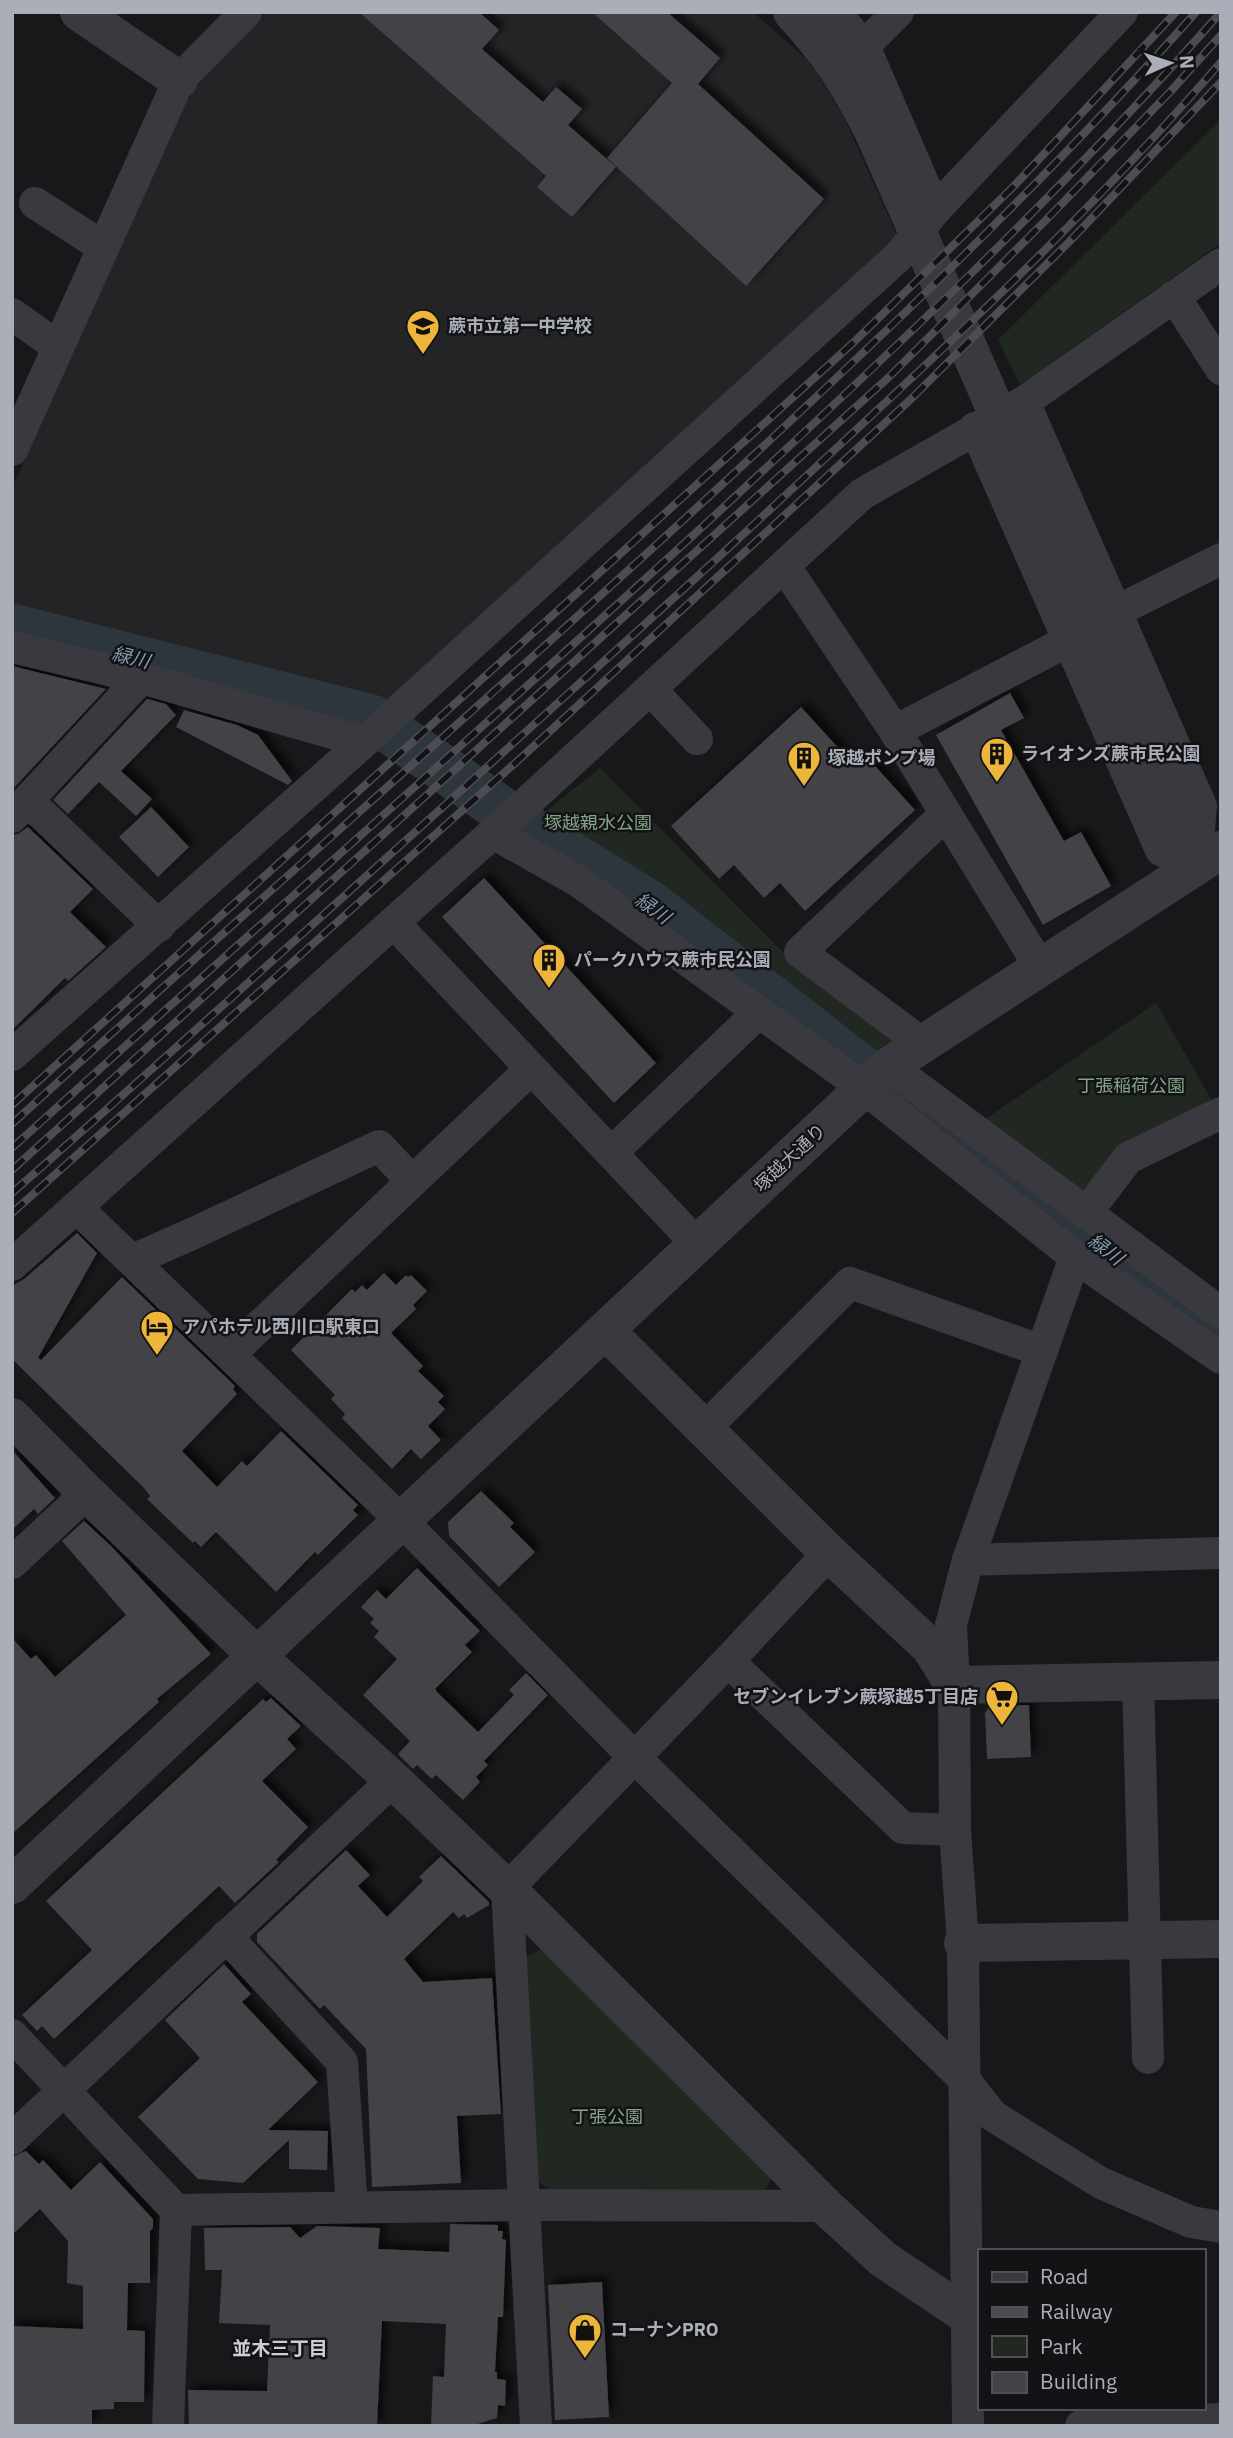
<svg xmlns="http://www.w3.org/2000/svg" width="1233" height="2438" font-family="'IBM Plex Sans','Noto Sans JP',sans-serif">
	<defs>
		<filter id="shadow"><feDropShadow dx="6" dy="-6" stdDeviation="3.5" flood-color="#0009"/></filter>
	</defs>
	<rect width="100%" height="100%" fill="#18181a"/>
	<polygon fill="#242427" points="266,12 753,12 806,59 819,76 845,120 900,242 387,706 12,614 12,488 184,105 211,66"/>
	<g fill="#202821">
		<polygon points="1221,119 1221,243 1020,385 998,340"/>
		<polygon points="600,768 784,953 899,1043 862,1068 650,904 526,827"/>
		<polygon points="1156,1003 1214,1104 1087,1203 978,1124"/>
		<polygon points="545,1948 772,2178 762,2195 556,2194 535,2179 522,1958"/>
	</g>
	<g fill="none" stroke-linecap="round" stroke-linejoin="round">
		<polyline stroke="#2e363d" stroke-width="47" points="12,627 372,718 526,827 650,904 848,1058 1057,1210 1221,1335"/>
	</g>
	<g fill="#424347" filter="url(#shadow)">
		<polygon points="359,12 479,12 499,30 482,49 543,102 556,87 582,109 568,125 616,167 572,217 537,187 546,176"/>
		<polygon points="592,12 667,12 720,58 698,84 824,199 746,286 607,158 672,83"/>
		<polygon points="12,666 106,689 12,790"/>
		<polygon points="1010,693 1024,718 1001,730 1064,841 1081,832 1111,886 1043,925 936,735"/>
		<polygon points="147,699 166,704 176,715 121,771 152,799 136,816 99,782 68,814 53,800"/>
		<polygon points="801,707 854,765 865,755 915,810 805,911 780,883 764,898 734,865 719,879 671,826"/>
		<polygon points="184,710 237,725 258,735 292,781 288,785 176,727"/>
		<polygon points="151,807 189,847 158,877 119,837"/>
		<polygon points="28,827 93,889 70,912 106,947 68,981 65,978 12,1030 12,835 18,834"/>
		<polygon points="484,878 656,1063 614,1103 442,917"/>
		<polygon points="77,1233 97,1253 38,1358 41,1360 122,1277 235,1386 233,1389 237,1394 182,1451 217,1487 242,1461 247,1466 281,1431 358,1505 353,1510 358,1515 318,1555 315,1552 276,1592 216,1532 201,1547 195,1541 193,1543 147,1499 150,1496 144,1488 12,1359 12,1286 24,1279"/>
		<polygon points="384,1273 396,1285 406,1275 408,1277 411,1275 427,1291 413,1305 416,1309 391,1333 423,1366 418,1371 444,1396 438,1402 445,1409 428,1426 441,1440 421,1459 411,1449 392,1469 342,1418 345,1414 331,1399 335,1395 291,1350 352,1289 355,1292 362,1285 367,1290"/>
		<polygon points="12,1450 55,1498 38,1514 34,1509 12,1530"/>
		<polygon points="481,1491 514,1523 510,1527 535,1552 499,1587 449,1536 448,1522"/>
		<polygon points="84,1521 111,1546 211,1654 157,1699 159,1702 12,1834 12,1638 31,1659 36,1655 55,1677 126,1615 62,1541"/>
		<polygon points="417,1568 480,1631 465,1645 472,1652 435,1689 438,1693 478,1732 514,1695 509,1690 526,1673 548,1695 484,1761 488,1765 476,1777 480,1782 463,1800 436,1775 432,1779 417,1765 413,1769 398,1754 410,1741 363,1695 397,1659 374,1637 379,1631 370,1623 374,1619 361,1607 377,1590 386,1599"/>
		<polygon points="271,1698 301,1726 287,1739 296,1749 262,1781 308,1827 276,1860 279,1862 235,1903 219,1886 54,2039 42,2026 37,2031 22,2015 92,1950 46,1901 263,1699 266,1702"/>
		<polygon points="1029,1705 1031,1757 987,1759 985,1713 990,1706"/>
		<polygon points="346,1850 370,1875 358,1886 387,1917 423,1881 419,1877 441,1856 489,1902 489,1905 467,1918 464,1914 459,1918 453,1912 404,1959 423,1982 492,1978 501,2114 457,2116 461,2183 372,2187 366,2049 324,2005 320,2009 257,1942 257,1934"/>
		<polygon points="224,1964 251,1994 242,2002 318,2082 268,2130 328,2131 327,2170 289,2169 289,2140 243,2183 198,2179 138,2117 200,2058 165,2020"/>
		<polygon points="26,2151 39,2164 43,2160 71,2190 100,2162 153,2219 153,2228 150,2231 150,2283 128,2283 127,2330 145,2331 144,2402 114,2402 114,2409 92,2410 92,2426 12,2426 12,2326 83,2329 83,2286 67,2283 68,2241 40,2209 12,2235 12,2157"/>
		<polygon points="450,2224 498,2225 498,2231 503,2231 502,2239 506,2240 503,2317 498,2317 495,2372 497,2372 497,2379 506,2380 505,2406 498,2405 497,2418 471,2426 431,2426 433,2376 444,2377 446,2324 382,2321 377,2426 189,2426 188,2390 267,2391 270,2325 219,2323 222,2270 205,2270 204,2228 290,2227 300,2238 317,2226 380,2228 378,2249 449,2252"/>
		<polygon points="602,2282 609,2417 555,2420 548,2285"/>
	</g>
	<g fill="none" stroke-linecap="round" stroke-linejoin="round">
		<g stroke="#39393f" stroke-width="32">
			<polyline points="834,12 864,46 935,210"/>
			<polyline points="864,46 898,12"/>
			<polyline points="35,203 103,247"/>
			<polyline points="1174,296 1221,369"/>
			<polyline points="12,314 58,347"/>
			<polyline points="975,428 1161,850 1196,866 1201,806 1024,402"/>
			<polyline points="12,450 179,80 246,12"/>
			<polyline points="785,567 895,731 1040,967"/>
			<polyline points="1115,612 1221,559"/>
			<polyline points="12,647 141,678 363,742"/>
			<polyline points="651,690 697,739"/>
			<polyline points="895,731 1068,641"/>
			<polyline points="28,801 159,926"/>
			<polyline points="12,817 141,678"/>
			<polyline points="493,833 578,881 864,1088 1075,1257 1221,1358"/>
			<polyline points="394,923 698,1245"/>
			<polyline points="923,1044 800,952 946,814"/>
			<polyline points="12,1055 365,741 899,256 935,210 1122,12"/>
			<polyline points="889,1066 1221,1313"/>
			<polyline points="611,1153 758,1013"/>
			<polyline points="76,1207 403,1522 635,1758 964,2079 993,2116 1101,2183 1191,2222 1221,2227"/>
			<polyline points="1087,1212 1128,1158 1221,1113"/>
			<polyline points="133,1260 194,1233 379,1146 412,1181"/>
			<polyline points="12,1265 523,806 862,494 1024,402 1221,264"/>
			<polyline points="230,1354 531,1069"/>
			<polyline points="704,1429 850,1283 1042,1351"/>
			<polyline points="968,1560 1221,1553"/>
			<polyline points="12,1563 87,1493"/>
			<polyline points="728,1661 903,1828 955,1830"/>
			<polyline points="1138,1680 1148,2058"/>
			<polyline points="226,1936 342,2062 352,2207"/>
			<polyline points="12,2035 176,2210 168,2426"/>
			<polyline points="12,2139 393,1780"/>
			<polyline points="176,2210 525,2205 825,2206"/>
			<polyline points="536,2426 507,1889 728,1661 829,1553"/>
			<polyline points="968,2426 963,1943 955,1830 954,1685 951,1625 968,1560 1075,1257"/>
			<polyline points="1081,2426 1221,2419"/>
		</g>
		<g stroke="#39393f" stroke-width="38">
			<polyline points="79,12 179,80"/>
			<path d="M792,12C830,53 849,84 874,133L1196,866"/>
			<polyline points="606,1331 829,1553 930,1647 954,1685 1221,1680"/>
			<polyline points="12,1417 87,1493 257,1656 393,1780 507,1889 825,2206 883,2259 968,2316"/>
			<polyline points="12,1885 864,1088 889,1066 1221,850"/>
			<polyline points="963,1943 1221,1939"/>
		</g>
		<defs>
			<g id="rail">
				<polyline points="12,1105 854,342 1014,186 1176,12"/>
				<path d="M12,1124C245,911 484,704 716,490C882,337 1046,181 1196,12"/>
				<path d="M12,1148C241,941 473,737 700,529C880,363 1059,196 1221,12"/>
				<polyline points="12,1170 889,377 1047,219 1171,91 1221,35"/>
				<path d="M12,1193C165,1059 314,923 465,787C555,705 646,624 736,541C902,387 1073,234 1221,62"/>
				<polyline points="12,1213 523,756 910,400 1070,241 1221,82"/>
			</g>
		</defs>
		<use href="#rail" stroke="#4c4d53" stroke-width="8"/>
		<use href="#rail" stroke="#131315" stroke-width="5" stroke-dasharray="16" stroke-linecap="butt"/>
	</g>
	<defs>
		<symbol id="school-pin" viewBox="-11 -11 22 30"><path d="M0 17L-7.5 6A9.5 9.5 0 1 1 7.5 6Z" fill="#eeb53b" stroke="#131315"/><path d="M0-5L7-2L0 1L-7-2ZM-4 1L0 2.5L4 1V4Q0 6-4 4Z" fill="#111"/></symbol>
		<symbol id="building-pin" viewBox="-11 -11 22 30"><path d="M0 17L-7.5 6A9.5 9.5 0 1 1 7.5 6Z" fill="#eeb53b" stroke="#131315"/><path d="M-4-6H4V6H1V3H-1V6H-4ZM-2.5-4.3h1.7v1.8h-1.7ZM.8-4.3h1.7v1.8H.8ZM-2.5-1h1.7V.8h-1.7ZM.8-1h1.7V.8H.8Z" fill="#111"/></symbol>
		<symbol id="hotel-pin" viewBox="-11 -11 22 30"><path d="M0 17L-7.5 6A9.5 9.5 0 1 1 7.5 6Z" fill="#eeb53b" stroke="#131315"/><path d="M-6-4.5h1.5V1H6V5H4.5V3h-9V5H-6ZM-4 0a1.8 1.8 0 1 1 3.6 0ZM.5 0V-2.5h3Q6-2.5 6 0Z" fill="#111"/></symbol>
		<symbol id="supermarket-pin" viewBox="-11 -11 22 30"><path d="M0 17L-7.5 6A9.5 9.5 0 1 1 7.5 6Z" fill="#eeb53b" stroke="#131315"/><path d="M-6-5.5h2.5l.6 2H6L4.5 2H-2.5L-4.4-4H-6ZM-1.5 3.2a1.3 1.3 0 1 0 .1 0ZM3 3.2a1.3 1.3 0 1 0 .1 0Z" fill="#111"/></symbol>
		<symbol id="shop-pin" viewBox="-11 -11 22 30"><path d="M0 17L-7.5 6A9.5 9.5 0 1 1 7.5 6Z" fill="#eeb53b" stroke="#131315"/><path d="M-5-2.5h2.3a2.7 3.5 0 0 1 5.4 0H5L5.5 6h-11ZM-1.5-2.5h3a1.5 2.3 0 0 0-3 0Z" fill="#111"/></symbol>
	</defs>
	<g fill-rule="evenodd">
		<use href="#school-pin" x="404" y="307" width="38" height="52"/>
		<use href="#building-pin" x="978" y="735" width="38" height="52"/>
		<use href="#building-pin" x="785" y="739" width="38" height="52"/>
		<use href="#building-pin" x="530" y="941" width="38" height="52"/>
		<use href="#hotel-pin" x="138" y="1308" width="38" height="52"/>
		<use href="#supermarket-pin" x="983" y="1678" width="38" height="52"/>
		<use href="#shop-pin" x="566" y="2311" width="38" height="52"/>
	</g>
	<g text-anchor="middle" stroke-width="5" stroke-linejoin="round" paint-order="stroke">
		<g font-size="18" font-weight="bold" fill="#aaaeb9" stroke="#131315" text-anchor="start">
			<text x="448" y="332">蕨市立第一中学校</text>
			<text x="1021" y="760">ライオンズ蕨市民公園</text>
			<text x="828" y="764">塚越ポンプ場</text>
			<text x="574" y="966">パークハウス蕨市民公園</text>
			<text x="182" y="1333">アパホテル西川口駅東口</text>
			<text x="978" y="1703" text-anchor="end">セブンイレブン蕨塚越5丁目店</text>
			<text x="610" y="2336">コーナンPRO</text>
		</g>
		<g font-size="18" fill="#82a484" stroke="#131315">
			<text x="598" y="829">塚越親水公園</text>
			<text x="1131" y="1092">丁張稲荷公園</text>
			<text x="607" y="2123">丁張公園</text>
		</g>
		<g font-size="18" fill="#aaaeb9" stroke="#131315">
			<text transform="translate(790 1158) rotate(-43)" y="6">塚越大通り</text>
		</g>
		<g font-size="19" font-style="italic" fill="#829bb3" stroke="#131315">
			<text transform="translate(131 657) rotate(14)" y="7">緑川</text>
			<text transform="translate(653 908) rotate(35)" y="7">緑川</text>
			<text transform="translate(1106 1249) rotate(37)" y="7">緑川</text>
		</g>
		<g font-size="19" font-weight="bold" fill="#cbced5" stroke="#131315">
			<text x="280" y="2355">並木三丁目</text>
		</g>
	</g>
	<rect width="1233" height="2438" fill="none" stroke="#aaaeb9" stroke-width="28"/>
	<rect x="978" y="2249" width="228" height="161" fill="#131315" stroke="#4f5157" stroke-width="2"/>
	<rect x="992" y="2272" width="35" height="10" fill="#39393f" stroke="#4f5157" stroke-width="2"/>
	<text x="1040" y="2284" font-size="21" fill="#aaaeb9">Road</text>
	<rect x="992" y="2307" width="35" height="10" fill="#4c4d53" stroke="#4f5157" stroke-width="2"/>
	<text x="1040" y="2319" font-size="21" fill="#aaaeb9">Railway</text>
	<rect x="992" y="2336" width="35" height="21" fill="#202821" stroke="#4f5157" stroke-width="2"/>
	<text x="1040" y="2354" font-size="21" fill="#aaaeb9">Park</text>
	<rect x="992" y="2372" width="35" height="21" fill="#424347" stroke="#4f5157" stroke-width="2"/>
	<text x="1040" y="2389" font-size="21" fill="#aaaeb9">Building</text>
	<g transform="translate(1170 63) rotate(87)" stroke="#131315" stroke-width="5" paint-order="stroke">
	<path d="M0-5L12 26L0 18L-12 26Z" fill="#aaaeb9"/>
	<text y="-10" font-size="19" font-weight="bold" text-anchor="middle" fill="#aaaeb9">N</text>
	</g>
</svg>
